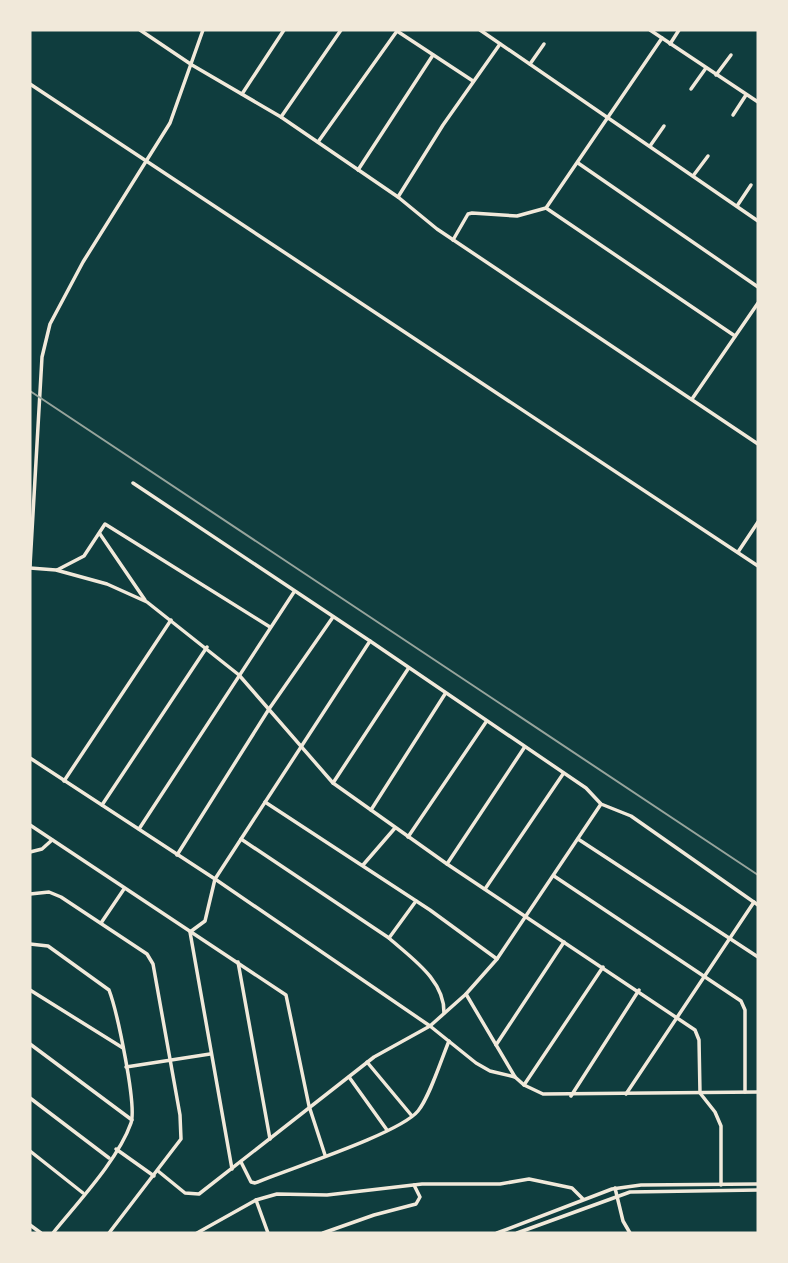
<svg xmlns="http://www.w3.org/2000/svg" width="788" height="1263" font-family="Inter,sans-serif">
	<rect width="100%" height="100%" fill="#0f3d3e"/>
	<g fill="none" stroke-linecap="round" stroke-linejoin="round">
		<g stroke="#f1e9da" stroke-width="3.5">
			<polyline points="140,30 192,65 281,117 398,197 437,229 758,444"/>
			<polyline points="480,30 758,221"/>
			<polyline points="650,30 758,102"/>
			<polyline points="397,31 473,81"/>
			<polyline points="670,44 679,30"/>
			<polyline points="530,64 544,44"/>
			<polyline points="716,75 731,55"/>
			<polyline points="30,84 758,566"/>
			<polyline points="691,89 706,68"/>
			<polyline points="242,94 284,30"/>
			<polyline points="733,115 746,95"/>
			<polyline points="281,117 341,30"/>
			<polyline points="318,142 397,31"/>
			<polyline points="650,146 664,126"/>
			<polyline points="578,163 758,287"/>
			<polyline points="358,170 433,55"/>
			<polyline points="693,176 708,156"/>
			<polyline points="398,197 443,125 500,44"/>
			<polyline points="737,206 751,185"/>
			<polyline points="546,208 735,336"/>
			<polyline points="453,240 468,214 472,213 517,216 546,208 662,38"/>
			<polyline points="692,399 758,303"/>
			<polyline points="133,483 370,641 215,879 205,921 190,932 232,1169"/>
			<polyline points="100,534 145,600"/>
			<polyline points="738,552 758,522"/>
			<polyline points="30,568 56,570 107,584 147,602 239,675 333,783 447,864 695,1030 699,1040 700,1093 715,1112 721,1126 721,1185"/>
			<polyline points="57,570 84,556 105,524 270,627"/>
			<polyline points="370,641 586,788 601,804 631,816 758,905"/>
			<polyline points="30,758 215,879 430,1026 476,1063 490,1071 515,1077"/>
			<polyline points="64,781 171,620"/>
			<polyline points="333,783 408,669"/>
			<polyline points="265,802 430,910 497,959"/>
			<polyline points="102,805 207,647"/>
			<polyline points="371,810 445,694"/>
			<polyline points="30,825 286,995 309,1106 325,1155"/>
			<polyline points="139,829 294,592"/>
			<polyline points="408,837 486,722"/>
			<polyline points="241,839 389,938 416,901"/>
			<polyline points="578,839 758,957"/>
			<polyline points="30,852 42,849 52,840"/>
			<polyline points="177,855 269,709 333,617"/>
			<polyline points="447,864 524,748"/>
			<polyline points="363,865 395,828"/>
			<polyline points="554,876 741,1001 745,1010 745,1092"/>
			<polyline points="485,889 563,774"/>
			<polyline points="30,894 49,892 61,897 147,954 153,964 180,1115 181,1139 109,1233"/>
			<polyline points="101,923 124,889"/>
			<path d="M389,938C411,958 445,980 444,1013"/>
			<path d="M30,944L48,946L109,990C117,1011 137,1105 131,1123C118,1160 78,1202 53,1233"/>
			<polyline points="238,962 270,1139"/>
			<polyline points="30,990 123,1048"/>
			<polyline points="466,994 515,1077 524,1085 543,1094 758,1092"/>
			<polyline points="30,1044 132,1120"/>
			<polyline points="496,1045 564,942"/>
			<polyline points="367,1062 412,1116"/>
			<polyline points="126,1067 210,1054"/>
			<polyline points="349,1077 387,1130"/>
			<polyline points="524,1085 603,967"/>
			<polyline points="626,1094 754,902"/>
			<polyline points="571,1096 639,990"/>
			<polyline points="30,1098 109,1158"/>
			<polyline points="116,1149 154,1176"/>
			<polyline points="30,1151 83,1193"/>
			<path d="M241,1162L251,1182L255,1183C288,1169 399,1134 418,1111C430,1096 441,1060 449,1041"/>
			<polyline points="158,1171 185,1193 199,1194 374,1057 430,1026 466,994 497,959 601,804"/>
			<polyline points="615,1188 623,1221 630,1233"/>
			<polyline points="197,1233 256,1200"/>
			<polyline points="268,1233 256,1200 277,1194 327,1195 422,1184 500,1184 529,1179 572,1188 583,1199"/>
			<polyline points="323,1233 374,1215 416,1204 420,1197 414,1185"/>
			<polyline points="517,1233 630,1192 758,1190"/>
		</g>
		<g stroke="#f1e9da" stroke-width="3.5">
			<polyline points="30,566 42,357 50,324 83,262 170,123 203,30"/>
			<polyline points="30,1225 41,1233"/>
			<polyline points="497,1233 612,1189 641,1185 758,1184"/>
		</g>
		<polyline stroke="#97a49c" stroke-width="2" points="30,391 758,875"/>
	</g>
	<rect width="788" height="1263" fill="none" stroke="#f1e9da" stroke-width="63"/>
</svg>
